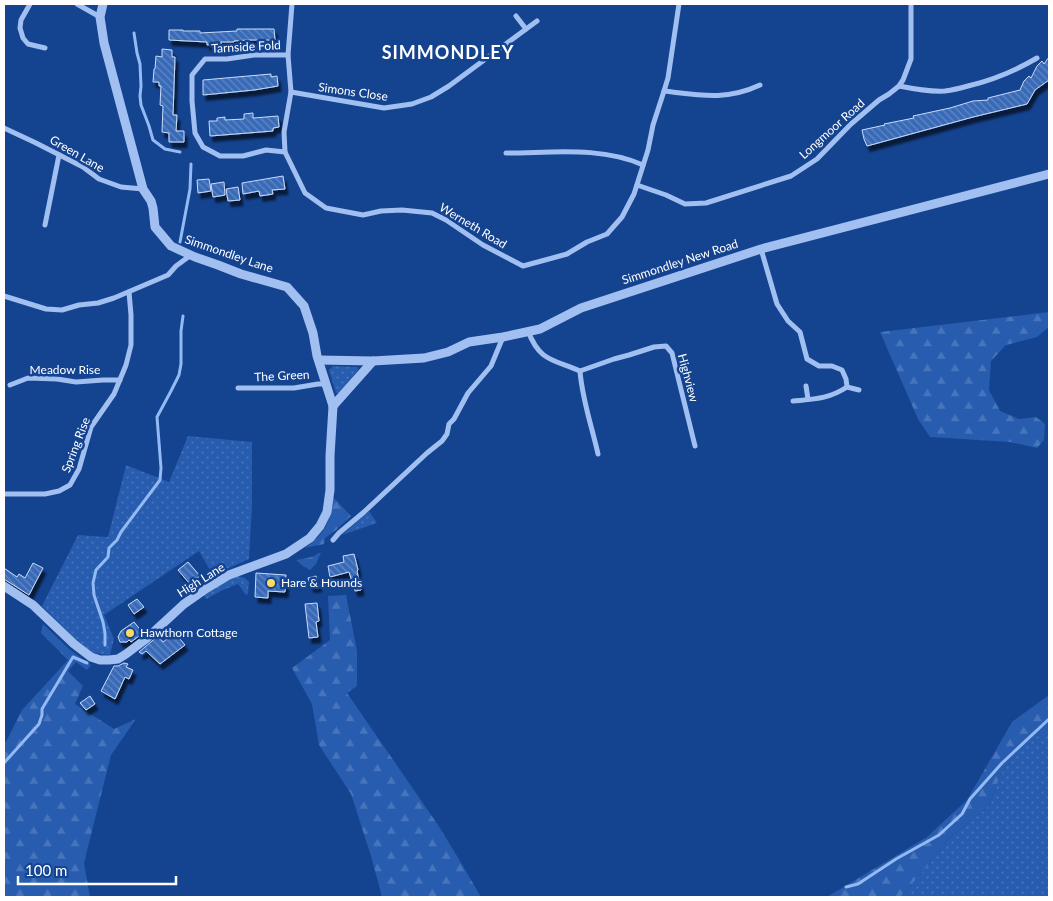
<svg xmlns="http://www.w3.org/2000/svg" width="1053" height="901" font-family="Lato,sans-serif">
	<defs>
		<pattern id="grass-dots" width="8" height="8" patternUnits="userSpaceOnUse" patternTransform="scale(1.25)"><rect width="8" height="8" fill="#275caf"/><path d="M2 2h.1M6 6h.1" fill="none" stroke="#4774bb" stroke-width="1.8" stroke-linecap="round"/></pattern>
		<pattern id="forest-firs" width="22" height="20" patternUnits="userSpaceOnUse" patternTransform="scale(1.25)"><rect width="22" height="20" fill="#275caf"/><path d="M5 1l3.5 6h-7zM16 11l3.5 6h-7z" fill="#4774bb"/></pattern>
		<pattern id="building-back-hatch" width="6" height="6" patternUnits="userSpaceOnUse" patternTransform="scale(1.25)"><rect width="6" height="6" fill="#396ab7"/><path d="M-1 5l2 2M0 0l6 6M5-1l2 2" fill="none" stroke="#6188c5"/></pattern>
		<filter id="shadow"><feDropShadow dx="3" dy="5.5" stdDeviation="1" flood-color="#0009"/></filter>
	</defs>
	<rect width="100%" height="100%" fill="#144390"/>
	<g fill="url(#grass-dots)">
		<polygon points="333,366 357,367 358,370 339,393 336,393 329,370"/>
		<polygon points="188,436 252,442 252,507 249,559 213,575 199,551 104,615 114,639 110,655 99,654 90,652 73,637 42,606 78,535 108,537 126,465 169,482"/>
		<polygon points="369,511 377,523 342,535"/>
		<polygon points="238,576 245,578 249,582 248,594 246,595 238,584 223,590 206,599 204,595 223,583"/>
		<polygon points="1049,731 1049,897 900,897 922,873 947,840 989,806 1001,773 1009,764 1013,754 1033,734 1044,737"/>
	</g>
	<g fill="url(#forest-firs)">
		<polygon points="1049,312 1049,327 1037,337 1006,345 991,361 989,390 1000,411 1019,419 1036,417 1045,424 1044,440 1037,448 1010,442 930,437 918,419 880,332"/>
		<path d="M332,496L351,516L336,530L325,538L324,544L305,548C327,531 330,524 332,496Z"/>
		<polygon points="321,552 316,564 310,570 303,566 296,560 312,557"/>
		<polygon points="346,595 357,651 357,686 347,693 438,825 457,856 481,897 382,897 371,856 351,794 319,745 312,704 292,668 330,640 328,596"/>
		<polygon points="43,624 69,649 91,665 87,670 76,662 68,671 83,686 75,704 114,729 136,719 111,755 84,863 90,897 4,897 4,743 7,740 22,710 68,660 41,633"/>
		<polygon points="1049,695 1049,731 1044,738 1033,734 1013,754 1009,764 1001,773 989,806 947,840 922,873 900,897 827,897 927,837 967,800 1012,722"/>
	</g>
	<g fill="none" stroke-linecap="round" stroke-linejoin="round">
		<g stroke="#93baf4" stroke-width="3">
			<polyline points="134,33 137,53 140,64 141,86 140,96 141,105 149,126 153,140 165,149 180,152"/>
			<polyline points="180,242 190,189 191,164"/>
			<polyline points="105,645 105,633 103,622 94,595 93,583 96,570 108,557 109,548 117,540 121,532 160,480 161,468 157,417 171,391 179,375 181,364 181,331 183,316"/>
			<polyline points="4,763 39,724 42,715 42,709 73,657 87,663"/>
			<polyline points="846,887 858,884 896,859 939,835 962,814 970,799 1002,763 1049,719"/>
		</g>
	</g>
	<g fill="url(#building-back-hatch)" stroke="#c8dcfc" filter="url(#shadow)">
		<polygon points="237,29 274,29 275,40 247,40 234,41 234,42 221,42 221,44 207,45 207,42 169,40 169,30 183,30 183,31 200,31 200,33 237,31"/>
		<polygon points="162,49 172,50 172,57 175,57 173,115 177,115 176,131 184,131 184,142 169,142 169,133 162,132 163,106 160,105 161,86 159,86 159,82 153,82 154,69 155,69 156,56 162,57"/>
		<polygon points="1049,57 1049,80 1035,90 1027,104 973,117 867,146 864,139 862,130 885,125 884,124 914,118 913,116 950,108 973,101 988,100 988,98 1020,90 1024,81 1029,76 1031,78 1037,66 1042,61 1044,64"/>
		<polygon points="271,74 271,77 277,76 278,86 254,90 203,95 203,80"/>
		<polygon points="253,113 253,118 254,118 278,116 279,127 273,128 273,131 210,136 209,121 217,121 217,118 225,117 225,120 244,119 244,114"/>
		<polygon points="283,176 285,189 272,190 273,194 260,196 259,191 243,194 242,183"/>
		<polygon points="209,179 211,191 198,193 197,180"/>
		<polygon points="224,182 225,195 213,197 211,184"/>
		<polygon points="238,187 240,200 228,201 226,189"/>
		<polygon points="354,554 358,570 357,571 361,590 355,591 349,572 330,577 328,566 344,562 343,556"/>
		<polygon points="188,562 200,576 189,583 178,570"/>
		<polygon points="33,563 43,568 29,595 4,579 4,568 17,577 19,574 25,578"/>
		<polygon points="256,573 286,575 285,592 268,591 268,598 255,597"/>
		<polygon points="316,576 319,586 311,587 308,578"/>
		<polygon points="137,599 144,607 134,614 128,605"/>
		<polygon points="317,603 319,621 316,622 318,637 309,638 305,604"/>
		<polygon points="134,622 143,633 131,642 129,640 127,642 120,642 118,637 121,631"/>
		<polygon points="175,633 185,645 160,664 146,651 142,654 139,652 158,636 163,642"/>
		<polygon points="124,663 128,664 126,667 133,670 129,679 125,677 115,699 101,691 114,666 118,666"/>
		<polygon points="90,696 95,704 86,710 80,703"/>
	</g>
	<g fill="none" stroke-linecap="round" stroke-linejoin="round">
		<g stroke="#a1c0f1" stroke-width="5">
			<polyline points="30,4 21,20 20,28 23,38 28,44 45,48"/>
			<polyline points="77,4 100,17"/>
			<polyline points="292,4 288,55 291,92 284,132 285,152 305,193 326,208 363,215 381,211 402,210 432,213 446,220 483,245 523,266 567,254 587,242 607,234 622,217 634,194 648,150 653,125 664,91 668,78 679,4"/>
			<polyline points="516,16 526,29"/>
			<path d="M899,86C914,89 930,92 945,91C953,90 961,88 968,86C993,80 1015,71 1037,58"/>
			<path d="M664,91C699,95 726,101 760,85"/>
			<polyline points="291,92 384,108 412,104 431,97 449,86 537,21"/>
			<polyline points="4,128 36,143 83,167 99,179 121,187 143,189"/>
			<polyline points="285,152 266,150 243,156 220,156 203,147 195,133 192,101 192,75 205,59 227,59 254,55 288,55"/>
			<path d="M506,153C551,153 601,146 643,165"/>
			<polyline points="637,185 666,195 685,204 706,203 791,176 817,159 851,124 879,100 889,94 899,86 903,80 911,59 911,4"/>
			<polyline points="45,225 59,155"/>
			<path d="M761,249L777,304L788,321L800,332L807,359L819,366H832L842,370L846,379L847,387C829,399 814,399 793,401"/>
			<polyline points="4,296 46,309 62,310 79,305 98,303 114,298 168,275 176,266 191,255"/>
			<path d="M528,331C540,362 553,359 580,371L614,359L629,355L654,347L666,346L672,353L695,446"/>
			<path d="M580,371C582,399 592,427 598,454"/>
			<polyline points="10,385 28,378 57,379 76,382 103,380 120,380"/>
			<polyline points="806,386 808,399"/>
			<polyline points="847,387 859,390"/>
			<polyline points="238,388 294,388 318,384 326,384"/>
			<polyline points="4,494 45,494 59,491 70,485 79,469 91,427 114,394 126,365 131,345 131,315 129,292"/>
			<polyline points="333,540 339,533 364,512 427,453 442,441 447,434 449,424 454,419 468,393 491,366 503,337"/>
		</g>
		<g stroke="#a1c0f1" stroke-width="9">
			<polyline points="319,360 373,361 424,358 448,352 469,342 503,337 540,329 581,308 761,249 1049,174"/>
			<polyline points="333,406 373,361"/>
			<polyline points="4,586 33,605 74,644 91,657 100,660 109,660 118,659 126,654 146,639 184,604 204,590 229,575 286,554 310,538 320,526 327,512 330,490 330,456 333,406 317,356 313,333 304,306 287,287 241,274 218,265 195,257 171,246 155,227 153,208 151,201 143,189 104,43 100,17 103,4"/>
		</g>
	</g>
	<g fill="#ffda61" stroke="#144390" stroke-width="2">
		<circle cx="271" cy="583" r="5"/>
		<circle cx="130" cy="633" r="5"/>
	</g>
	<g text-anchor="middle" stroke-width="5" stroke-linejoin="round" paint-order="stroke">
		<g font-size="12" fill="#fff" stroke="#144390">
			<text transform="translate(246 47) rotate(-3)" y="4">Tarnside Fold</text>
			<text transform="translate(353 92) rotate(8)" y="4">Simons Close</text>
			<text transform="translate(832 129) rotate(-42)" y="4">Longmoor Road</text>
			<text transform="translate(77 154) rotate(30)" y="4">Green Lane</text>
			<text transform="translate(473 226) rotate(31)" y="4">Werneth Road</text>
			<text transform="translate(229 254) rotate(19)" y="4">Simmondley Lane</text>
			<text transform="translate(680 262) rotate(-18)" y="4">Simmondley New Road</text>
			<text x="65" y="374">Meadow Rise</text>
			<text transform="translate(282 376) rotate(-3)" y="4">The Green</text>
			<text transform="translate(688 378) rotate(75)" y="4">Highview</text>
			<text transform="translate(76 445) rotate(-69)" y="4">Spring Rise</text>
			<text transform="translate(201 580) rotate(-32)" y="4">High Lane</text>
		</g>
		<g font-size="12" fill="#fff" stroke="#144390" text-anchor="start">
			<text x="281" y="587">Hare &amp; Hounds</text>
			<text x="140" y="637">Hawthorn Cottage</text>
		</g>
		<g font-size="18" font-weight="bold" letter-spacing="1" fill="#fff" stroke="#144390">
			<text x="448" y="59">SIMMONDLEY</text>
		</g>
	</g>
	<rect width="1053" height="901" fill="none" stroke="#ffffff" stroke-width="10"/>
	<path d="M18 876v8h158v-8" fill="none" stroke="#ffffff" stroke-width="2.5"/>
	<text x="25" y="876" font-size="15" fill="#ffffff" stroke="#144390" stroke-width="4" paint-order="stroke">100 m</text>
</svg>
